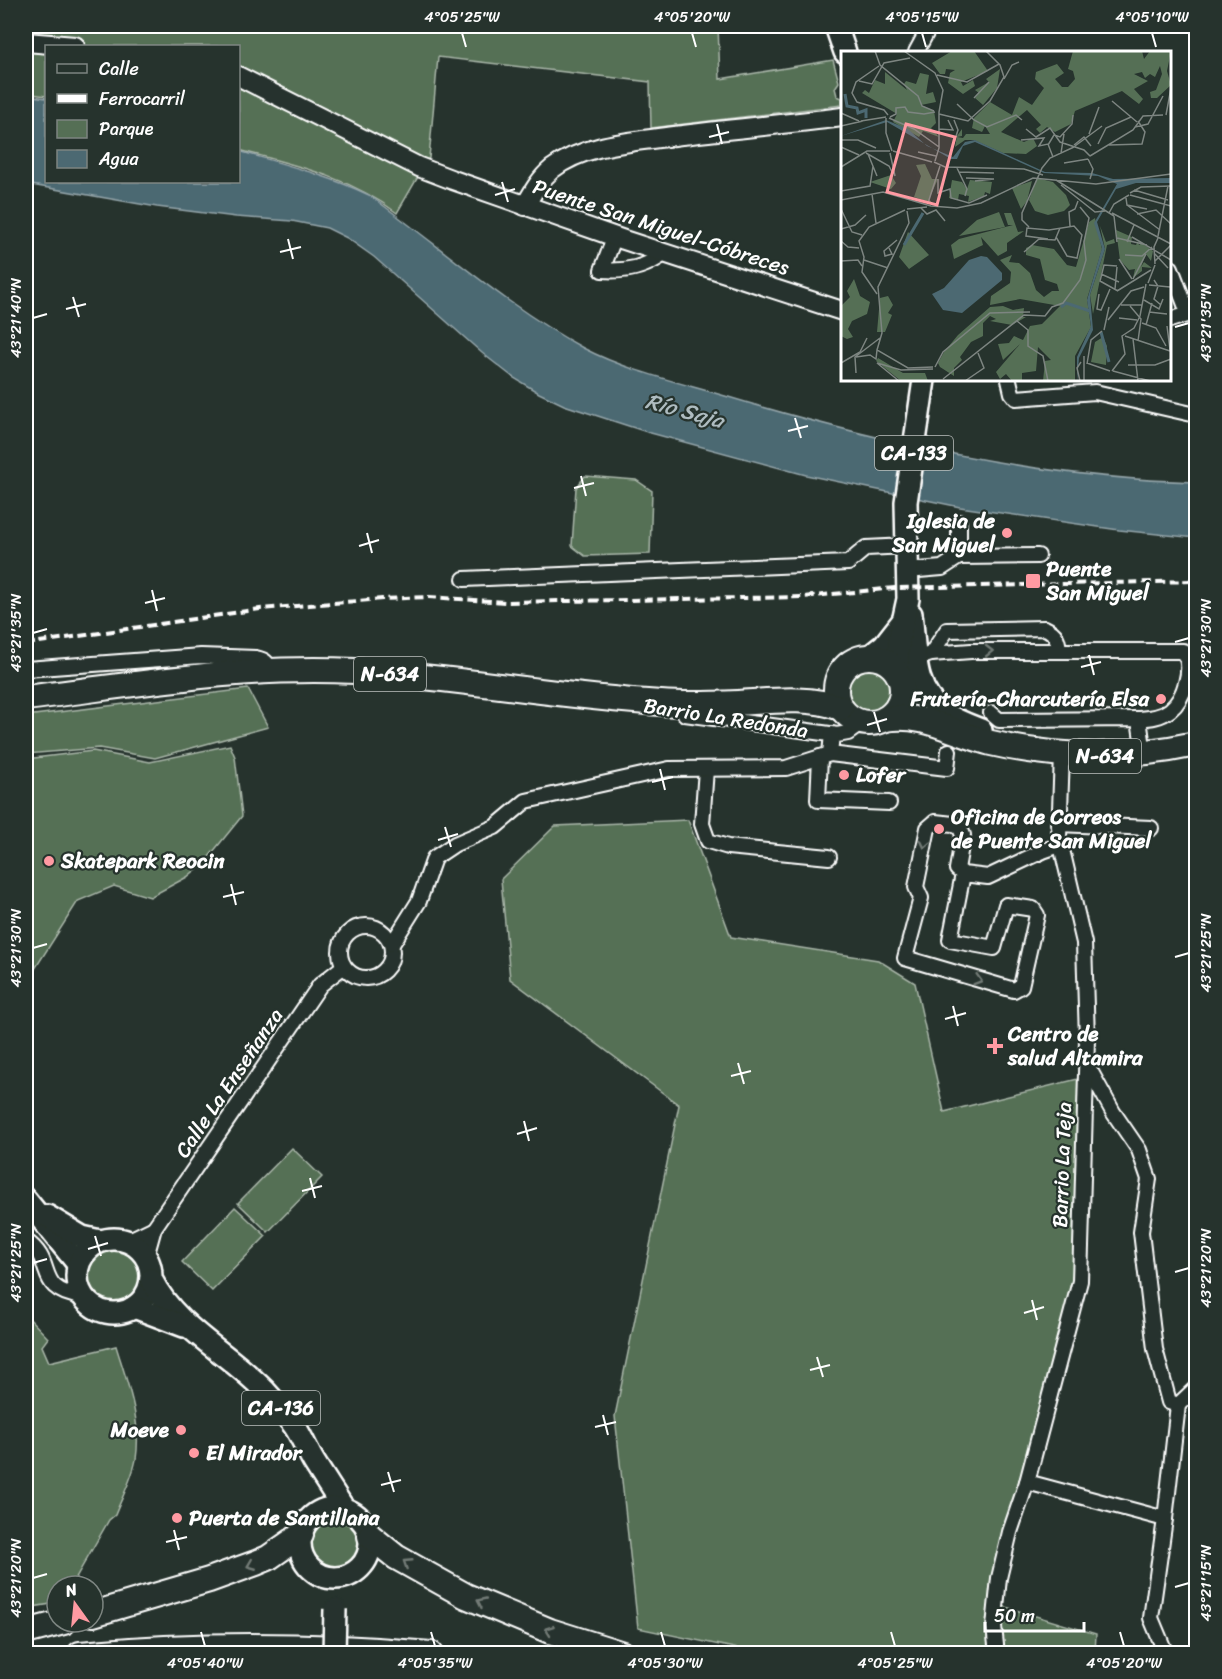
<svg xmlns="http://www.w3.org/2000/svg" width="1222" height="1679" font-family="Sriracha,sans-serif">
	<rect width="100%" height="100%" fill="#26332d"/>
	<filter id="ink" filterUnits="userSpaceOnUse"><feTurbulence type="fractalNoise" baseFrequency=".0167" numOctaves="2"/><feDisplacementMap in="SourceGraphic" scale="12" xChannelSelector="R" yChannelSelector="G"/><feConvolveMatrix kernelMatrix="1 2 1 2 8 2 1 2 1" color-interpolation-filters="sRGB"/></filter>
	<g filter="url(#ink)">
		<g fill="#556f55" stroke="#aab7aa" stroke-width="1.5">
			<path d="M26,26H718L720,79L833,60L839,82L835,88L837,96L842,98V105L651,128L650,82L438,57L429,158L397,213C350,177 295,165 239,150L238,46H46V96L26,93Z"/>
			<polygon points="585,476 636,480 652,491 650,554 585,556 572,546 576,488"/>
			<circle cx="869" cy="689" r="22"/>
			<polygon points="248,689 268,727 155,758 99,748 26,754 26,716"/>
			<polygon points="230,745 235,757 242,816 204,863 187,877 150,897 114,886 78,901 26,983 26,759 93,751 150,762"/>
			<polygon points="688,820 731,937 878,960 915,983 944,1112 1086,1077 1080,1281 999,1605 1096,1634 1095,1653 758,1653 638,1628 615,1416 679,1105 510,979 501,879 555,826"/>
			<polygon points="292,1148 322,1177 268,1232 238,1203"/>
			<polygon points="235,1207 266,1236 212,1291 182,1262"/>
			<circle cx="114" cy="1275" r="29"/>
			<path d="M26,1315L48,1338L42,1346L49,1362L116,1346C127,1382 142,1420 136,1459C133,1477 122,1497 115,1515L109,1520L71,1586H57V1603L26,1608Z"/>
			<circle cx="336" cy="1544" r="25"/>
		</g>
		<path fill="#4c6972" stroke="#94a5aa" stroke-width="1.5" d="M26,95L46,98V182H238L239,151C283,164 327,175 369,195C440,246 506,306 583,348C627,371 678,382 725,396C878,442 1036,478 1196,482V538L1119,530L960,507L806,475L647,432L564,405L539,393L514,378L482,353L374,257L347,238L327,228L292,221L236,217L157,207L26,184Z"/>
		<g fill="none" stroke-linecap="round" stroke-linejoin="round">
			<defs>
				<g id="street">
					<polyline points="916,52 930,26"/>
					<path d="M615,236L602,270C626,272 646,268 665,253"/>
					<polyline points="1171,268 1189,315"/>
					<polyline points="1170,320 1196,312"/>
					<polyline points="1009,380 1012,393 1016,398 1095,392 1196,415"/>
					<polyline points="959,557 1038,556"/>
					<polyline points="907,571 942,568 959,557 959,522"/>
					<polyline points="464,579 848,563 866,548 907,546"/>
					<path d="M931,654L947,630L1045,628C1056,633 1058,639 1059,650"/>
					<path d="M909,661L931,654L971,651H1183C1195,666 1184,699 1170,710C1161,717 1150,718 1139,719"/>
					<path d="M26,669L201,656L256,658C265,660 268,662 270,671"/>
					<polyline points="991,713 999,720 1139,719 1144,754"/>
					<polyline points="685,714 837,735 848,733 862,723"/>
					<polyline points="830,754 947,768 949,751"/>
					<polyline points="820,757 818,800 889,803"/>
					<polyline points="706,769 702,824 708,841 728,847 829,857"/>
					<polyline points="1058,824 1151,828"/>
					<polyline points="963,874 957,869 963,835 960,828 953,824 935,822 928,828 916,887 921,898 905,958 1014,990 1021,986 1037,915 1033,909 1006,905 994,948 950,940 963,874 988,877 1043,851 1060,845"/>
					<circle cx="366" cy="952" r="26"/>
					<polyline points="392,944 419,901 434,858 455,844 495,827 526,801 669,769 786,768 830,754 832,734"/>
					<polyline points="1087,1065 1113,1112 1139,1150 1149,1179 1141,1232 1155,1349 1169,1402 1178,1405 1196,1388"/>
					<path d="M26,1241C58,1263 32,1289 82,1297"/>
					<polyline points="127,1241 154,1228"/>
					<polyline points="146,1257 154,1228 320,985 344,966"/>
					<polyline points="1027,1482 1165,1519 1151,1618 1166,1654"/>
					<polyline points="1165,1519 1178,1405"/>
					<polyline points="997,1654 994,1627 999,1578 1010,1532 1027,1482 1080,1281 1087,1039 1084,943 1059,837 1062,755"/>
				</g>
				<g id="secondary">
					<polyline points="26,42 75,46"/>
					<polyline points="238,76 419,167 453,180 624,240 842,311"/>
					<path d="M525,206C533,192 540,179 552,169C586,143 634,142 674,136C730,129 787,124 842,117"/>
				</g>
				<g id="primary">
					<polyline points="836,26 845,52"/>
					<path d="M911,614C916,648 911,689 943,712C954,720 968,725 981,730"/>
					<polyline points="869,657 884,645 902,622"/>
					<polyline points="897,672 899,640 908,599 906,502 924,380"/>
					<polyline points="26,1200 78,1264"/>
					<polyline points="47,1216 82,1237 100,1241"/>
					<circle cx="114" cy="1276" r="37"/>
					<path d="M151,1279C176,1329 228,1352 265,1391C276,1403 288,1416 297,1430C303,1440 308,1452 314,1462C324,1478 334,1493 344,1509"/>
					<polyline points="134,1307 184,1326"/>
					<circle cx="335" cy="1543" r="35"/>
				</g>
				<g id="highway">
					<circle cx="869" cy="690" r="33"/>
					<path d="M26,698C134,685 245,665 355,671C457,677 558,697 661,703C686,705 712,704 738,703C772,701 808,696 841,708"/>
					<path d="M885,719C923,712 955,734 991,743C1060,759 1127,759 1196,744"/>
					<polyline points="370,1536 396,1557 466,1596 550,1631 623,1654"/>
					<polyline points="93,1614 209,1580 256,1563 268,1558 301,1535"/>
					<polyline points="26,1632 64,1622"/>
					<path d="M80,1654C197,1643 315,1644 431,1654"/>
				</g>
			</defs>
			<use href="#street" stroke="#fff" stroke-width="18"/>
			<use href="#secondary" stroke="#fff" stroke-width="22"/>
			<use href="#primary" stroke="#fff" stroke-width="26"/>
			<use href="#highway" stroke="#fff" stroke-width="28"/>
			<use href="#street" stroke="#26332d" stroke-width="14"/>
			<use href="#secondary" stroke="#26332d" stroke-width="18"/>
			<use href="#primary" stroke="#26332d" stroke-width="21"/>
			<use href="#highway" stroke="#26332d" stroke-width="24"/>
			<polyline stroke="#fff" stroke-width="4" stroke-dasharray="9 4.5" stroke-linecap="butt" points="26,644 260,609 382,599 429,597 505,602 803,597 895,588 1196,581"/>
			<defs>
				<polyline id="primary-bridge" points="334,1654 335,1609"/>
			</defs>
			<use href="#primary-bridge" stroke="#fff" stroke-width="26" stroke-linecap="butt"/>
			<use href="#primary-bridge" stroke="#26332d" stroke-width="21"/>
		</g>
		<defs><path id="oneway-chevron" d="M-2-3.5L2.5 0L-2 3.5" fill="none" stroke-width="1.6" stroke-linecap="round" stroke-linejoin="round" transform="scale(1.5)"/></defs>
		<g stroke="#727a76">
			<use href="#oneway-chevron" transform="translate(989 651) rotate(-1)"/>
			<use href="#oneway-chevron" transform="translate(925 844) rotate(102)"/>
			<use href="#oneway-chevron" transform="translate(978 980) rotate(16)"/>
			<use href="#oneway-chevron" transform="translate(407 1563) rotate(-147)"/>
			<use href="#oneway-chevron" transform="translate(251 1565) rotate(158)"/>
			<use href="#oneway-chevron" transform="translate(481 1602) rotate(-155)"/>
			<use href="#oneway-chevron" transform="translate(549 1630) rotate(-160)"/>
		</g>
	</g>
	<path fill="none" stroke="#fff" stroke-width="2" d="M462,33L466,47M692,33L696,47M922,33L926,47M1152,33L1156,47M717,124L722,144M709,137L729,132M502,182L508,202M495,195L515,189M288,239L293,259M280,252L301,247M73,297L79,317M66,309L86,304M33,318L47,314M1175,327L1189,323M795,418L801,438M788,431L808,426M581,476L586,496M574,488L594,483M367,533L372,553M359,546L379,540M152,590L157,611M145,603L165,598M33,633L47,629M1175,642L1189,638M1089,655L1094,675M1081,667L1101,662M874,712L880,732M867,725L887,719M660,769L665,790M652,782L673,777M445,827L451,847M438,840L458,834M231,884L236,905M223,897L244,892M33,948L47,944M1175,957L1189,953M953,1006L958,1026M945,1019L966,1013M738,1063L744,1084M731,1076L751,1071M524,1121L529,1141M517,1134L537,1128M310,1178L315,1198M302,1191L322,1186M95,1236L101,1256M88,1249L108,1243M33,1263L47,1259M1175,1272L1189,1268M1032,1300L1037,1320M1024,1313L1044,1307M817,1357L823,1377M810,1370L830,1365M603,1415L608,1435M595,1427L616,1422M388,1472L394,1492M381,1485L401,1480M174,1530L179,1550M166,1542L187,1537M33,1578L47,1574M1175,1587L1189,1583M201,1632L205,1646M431,1632L435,1646M661,1632L665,1646M891,1632L895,1646M1120,1632L1124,1646"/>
	<g fill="#ff9aa2" stroke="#26332d" stroke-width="2">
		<circle cx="1007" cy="533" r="6"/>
		<rect x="1025" y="573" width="16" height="16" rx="3"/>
		<circle cx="1161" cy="699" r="6"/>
		<circle cx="844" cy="775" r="6"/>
		<circle cx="939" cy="829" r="6"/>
		<circle cx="49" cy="861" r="6"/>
		<path d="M992 1037h6v6h6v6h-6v6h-6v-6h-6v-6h6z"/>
		<circle cx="181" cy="1430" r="6"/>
		<circle cx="194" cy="1453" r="6"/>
		<circle cx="177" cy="1518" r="6"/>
	</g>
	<g text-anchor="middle" stroke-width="4.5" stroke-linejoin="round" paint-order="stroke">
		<g fill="#26332d" stroke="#bec2c0" stroke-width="1.5">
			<rect x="875" y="436" width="78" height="34" rx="4.5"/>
			<rect x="354" y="657" width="72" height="34" rx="4.5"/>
			<rect x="1069" y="739" width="72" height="34" rx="4.5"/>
			<rect x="242" y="1391" width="78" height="34" rx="4.5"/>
		</g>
		<g font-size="20" font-weight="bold" fill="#fff">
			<text x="914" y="460">CA-133</text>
			<text x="390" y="681">N-634</text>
			<text x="1105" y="763">N-634</text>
			<text x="281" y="1415">CA-136</text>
		</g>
		<g font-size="21" fill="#fff" stroke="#26332d">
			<text transform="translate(661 227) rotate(18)" y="7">Puente San Miguel-Cóbreces</text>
			<text transform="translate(726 718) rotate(9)" y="7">Barrio La Redonda</text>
			<text transform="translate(229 1083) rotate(-56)" y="7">Calle La Enseñanza</text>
			<text transform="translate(1062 1165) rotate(-88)" y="7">Barrio La Teja</text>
		</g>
		<g font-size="21" font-weight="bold" fill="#fff" stroke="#26332d" text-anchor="start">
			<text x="995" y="528" text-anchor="end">Iglesia de<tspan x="995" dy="24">San Miguel</tspan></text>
			<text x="1046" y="576">Puente<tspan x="1046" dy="24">San Miguel</tspan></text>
			<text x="1149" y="706" text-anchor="end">Frutería-Charcutería Elsa</text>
			<text x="856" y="782">Lofer</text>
			<text x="951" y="824">Oficina de Correos<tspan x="951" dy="24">de Puente San Miguel</tspan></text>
			<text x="61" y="868">Skatepark Reocin</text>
			<text x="1008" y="1041">Centro de<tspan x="1008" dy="24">salud Altamira</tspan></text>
			<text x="169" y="1437" text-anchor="end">Moeve</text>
			<text x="206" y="1460">El Mirador</text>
			<text x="189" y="1525">Puerta de Santillana</text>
		</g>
		<g font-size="22" font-style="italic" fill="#aebcc0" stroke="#26332d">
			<text transform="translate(685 410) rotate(15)" y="8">Río Saja</text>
		</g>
	</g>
	<g transform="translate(841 51)">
		<rect width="330" height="330" fill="#26332d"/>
		<path d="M111,0H133L147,20L120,31L122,35L132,29L134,35L122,43L107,32L109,22L114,19L105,18L104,23H99L91,12ZM232,0H301L303,8L309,0H330L326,20L330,34L316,47H310L309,41L315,39L321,23L319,15L314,26L309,23L304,27L301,21L293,23L307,30L293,38L302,48L298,53L281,40L234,60L230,73L214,81L206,76L199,82L195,78L200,74L186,59L160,81L183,91L192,87L196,95L185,103L162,102L133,89H124L114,96L116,85L121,78V85L116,86L122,87L125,83H149L144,75L141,81L131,77L133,67L149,51L171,64L178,46L191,54L203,37L194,28L195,21L216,13L223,22L214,28L221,36H227L234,28L232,20L227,18ZM159,18L156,37L142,54L134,47L138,42L134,39L148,31L145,28ZM44,21L66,39L63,33L65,30L75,33L79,22L88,24L85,43L92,41L95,51L80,54L93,60L95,72L90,77L98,86L82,80L78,86L52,71L56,63L21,42L24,39L28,42L34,29L44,33ZM84,113L91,128H97L88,148L91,152L73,146L80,125L75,114ZM50,124L55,132L50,138L29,131ZM196,127L212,131L225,144L229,154L223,160L207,164L194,160L188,149ZM111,129L121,131L126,138L129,129L151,131L149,143L144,141L143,145L127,151L128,145L118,143L117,149L108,147ZM191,130L186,150L180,158L171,137ZM158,161L164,176L118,185L136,169ZM163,162H170L177,181L183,180L166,192V200L157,205L140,186L142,194L113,208L110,194L118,188L172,174H167ZM254,167L261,198L246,248L250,276L234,305V330H202L204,310L210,309L197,296L195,320L181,322V330H171L165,323L159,328L155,321L179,293L162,309L157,293L168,292L173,285L182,289L189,275L201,273L219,255L179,248L149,254L150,245L169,232L170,221L159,209L171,204L168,211L178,212L189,222L195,239L203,246L211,240H218L216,233L204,229L199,208L185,204V197L191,194L213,198L226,214L235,216L248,171ZM259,175L265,191L273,188L274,192L266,194L252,263L249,244L264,198ZM275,179L291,186L290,193L295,194L297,190L298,194L301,192L312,200L310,210L305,203L300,216L303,211L311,217L301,216V220L292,227L294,218L288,219L279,209ZM67,181L88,204L68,218L58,206ZM13,228L19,245L29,251L26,263L11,270L7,278L12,286L6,288L0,285V255L9,246L6,240ZM47,245L52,254L47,262L51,264L44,281H36L39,247ZM162,255L172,259L183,257L182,266H185L171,274L149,270L155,268L149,265L142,272V285L130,291L119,306L121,309L113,317V325L99,316L97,312L103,301L117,284L149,256ZM262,286L266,295L265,314L250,311L254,291ZM37,307L62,322H84L87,330H60L35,310Z" fill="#556f55"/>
		<path d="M45,69L67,78L86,95L112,106L124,91L134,89L204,121L251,122L272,128L330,127V132H295L275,138L256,171L264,198L249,244L252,279L238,307L236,330V306L250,275L246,249L261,197L253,172L276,133L257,125L203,122L134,91L122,95L116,108H110L46,71L0,85ZM140,205L146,206L161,222V229L121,262L102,259L91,243L103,237L128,209Z" fill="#4c6972"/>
		<path fill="none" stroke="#4c6972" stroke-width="3" d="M4,43L6,55L16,57L17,62L25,59V67M63,194L82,162M220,256L225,252L249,260M260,281L268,311"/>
		<path fill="none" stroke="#7d8581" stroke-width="1.5" d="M34,0L39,14L77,45L81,55L93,60M63,0L94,22L102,39L98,61V97L94,110M38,15L15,31L11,42L16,51L43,59L47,64M96,24L126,31L158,13M163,28L171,14L178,11M18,30L31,33L43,12L69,7M133,47L148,31M271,50L296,71M116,53L133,69L146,76L175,64L181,69M0,62L18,70M98,63L127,70L149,50L163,26L159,14L145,0M325,64L330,37M49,66L55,63V57L64,56L67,61L83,63L94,61M45,67V82L51,100M48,67L73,78L98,96M20,70L45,66M0,75L22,70M294,76L307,73L322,45M98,78L112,79L107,69M185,78L195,86L209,77L219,91L243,99L249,105M248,83L258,56M0,89H17L35,97M180,89L203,87L198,95L207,93L212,106M257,93L265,77L290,66M207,94L213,84L219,86L231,73L232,64M233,94L243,86L250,95M268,94L301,93L304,81L297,70M234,95L261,75M0,96L18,104M111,98L117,79L113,69M52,100L91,111M77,101L95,105M25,102L48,115L52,123M49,102L54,125M220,102L223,83M27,103L36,125M249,105L292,79L302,65L322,64M247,108L252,118L249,128M93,111L104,116L183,118L202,124M223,112L247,108M0,116L26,100H49M116,117L126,138L124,145M118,121L153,122M125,127L153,128L134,130M97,128V142L109,138L110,147L128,152L146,144M215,129L273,165M220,134L254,161L264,160M293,139L327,149M0,140L29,135L32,115M289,142L300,136L330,135M31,143L35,172M289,144L330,155M285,147L286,154L306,158M0,149L42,141L90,155L116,157L140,152L192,127L255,133L330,123M87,152L99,115M286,154L319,179M80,157L86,163L95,159L104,170M0,158L11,181L21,184M66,158L86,156M66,160L68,172L37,236L41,282L36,299L67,317L92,316M268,162L273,153L288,144M271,162L330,193M296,163L315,159L330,173M273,165L276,191M229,175L228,161L234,158L237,150M188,176L181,169V162L201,117L209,107L233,96M0,178L14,174L25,164M317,185L327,135M291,186L330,209M276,187L306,194M207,188L185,185L186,177L208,179L233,175L241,184L236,207L226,205L215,186M0,190L7,196L18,197M286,191L293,174M48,197L51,203L44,205L43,200L56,189M183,201L198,188L214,189L219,177M313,202L327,217M284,204L301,205L311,196M278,208L291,228M23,209L47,217M0,210L17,209L21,215M314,210L330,194M314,213L313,196L317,187M276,215L263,214L259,230L277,240M260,223L278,231M292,228L305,203M313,229L317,235L313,248L320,254M307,232L314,214M308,234L329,236M274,238L276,216M276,240L310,219M36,243L21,221L23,206L18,190L28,176L64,159M258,243L256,258L260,259L269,238M303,249L318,258L322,248M280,254H301M289,255L300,268L297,290M308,261L326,263M278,267L296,269M267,269L290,240L303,236M176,270L187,279V295L202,305L207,330M301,272L315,277L325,295M305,274L311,252M326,275L329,299M263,279L268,256M284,285L329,300M292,288L297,330M243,305V330M15,306L29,304L35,308L36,299M0,312L19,301L26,287M246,312L269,320M246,313L250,289L261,280M287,314H314L330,308M94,316L102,301L149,262L189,261M271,320L284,303L281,285L293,277L299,265L305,233M272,320L309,330M15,322L14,306L39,287M102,328L183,264L204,265L211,256L222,252L239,229L245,209L243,191L248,167L239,156M58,330L36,312L60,319L92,318M124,330L143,317L137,302M239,330L236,317L240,311"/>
		<path fill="#ff9aa2" fill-opacity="0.15" stroke="#ff9aa2" stroke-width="3" d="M65,73L114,86L96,154L46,141Z"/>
		<rect width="330" height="330" fill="none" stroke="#fff" stroke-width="3"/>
	</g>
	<rect width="1222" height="1679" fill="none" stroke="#26332d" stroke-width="66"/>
	<rect x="45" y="45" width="195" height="138" fill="#26332d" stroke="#7d8581" stroke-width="1.5"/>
	<rect x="57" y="64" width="30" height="9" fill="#26332d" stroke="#7d8581" stroke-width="1.5"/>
	<text x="99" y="75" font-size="18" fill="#ffffff">Calle</text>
	<rect x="57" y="94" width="30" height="9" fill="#ffffff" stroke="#7d8581" stroke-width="1.5"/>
	<text x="99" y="105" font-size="18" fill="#ffffff">Ferrocarril</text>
	<rect x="57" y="120" width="30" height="18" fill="#556f55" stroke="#7d8581" stroke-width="1.5"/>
	<text x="99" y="135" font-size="18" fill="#ffffff">Parque</text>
	<rect x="57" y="150" width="30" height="18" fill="#4c6972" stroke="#7d8581" stroke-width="1.5"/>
	<text x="99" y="165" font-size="18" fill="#ffffff">Agua</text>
	<g transform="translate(75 1604) rotate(345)"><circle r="28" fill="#26332d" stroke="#7d8581" stroke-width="1.5"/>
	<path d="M0-4.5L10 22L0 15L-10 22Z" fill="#ff9aa2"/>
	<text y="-9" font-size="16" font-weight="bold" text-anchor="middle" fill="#ffffff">N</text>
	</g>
	<path d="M985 1622v9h99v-9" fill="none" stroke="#ffffff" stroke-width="3"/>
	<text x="994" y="1622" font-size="18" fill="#ffffff" stroke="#26332d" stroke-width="4.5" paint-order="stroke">50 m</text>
	<rect x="33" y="33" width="1156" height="1613" fill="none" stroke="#fff" stroke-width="2"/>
	<g font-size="15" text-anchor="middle" fill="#fff">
		<text x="462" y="22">4°05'25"W</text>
		<text x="692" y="22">4°05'20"W</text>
		<text x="922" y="22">4°05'15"W</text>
		<text x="1152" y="22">4°05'10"W</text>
		<text transform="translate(16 318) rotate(-90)" y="5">43°21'40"N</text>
		<text transform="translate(1206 323) rotate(-90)" y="5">43°21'35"N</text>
		<text transform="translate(16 633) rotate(-90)" y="5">43°21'35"N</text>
		<text transform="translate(1206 638) rotate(-90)" y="5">43°21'30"N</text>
		<text transform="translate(16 948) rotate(-90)" y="5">43°21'30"N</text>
		<text transform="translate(1206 953) rotate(-90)" y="5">43°21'25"N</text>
		<text transform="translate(16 1263) rotate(-90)" y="5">43°21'25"N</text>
		<text transform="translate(1206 1268) rotate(-90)" y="5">43°21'20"N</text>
		<text transform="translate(16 1578) rotate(-90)" y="5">43°21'20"N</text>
		<text transform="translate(1206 1583) rotate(-90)" y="5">43°21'15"N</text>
		<text x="205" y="1668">4°05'40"W</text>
		<text x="435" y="1668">4°05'35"W</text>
		<text x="665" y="1668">4°05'30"W</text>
		<text x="895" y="1668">4°05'25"W</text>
		<text x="1124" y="1668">4°05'20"W</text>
	</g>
</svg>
